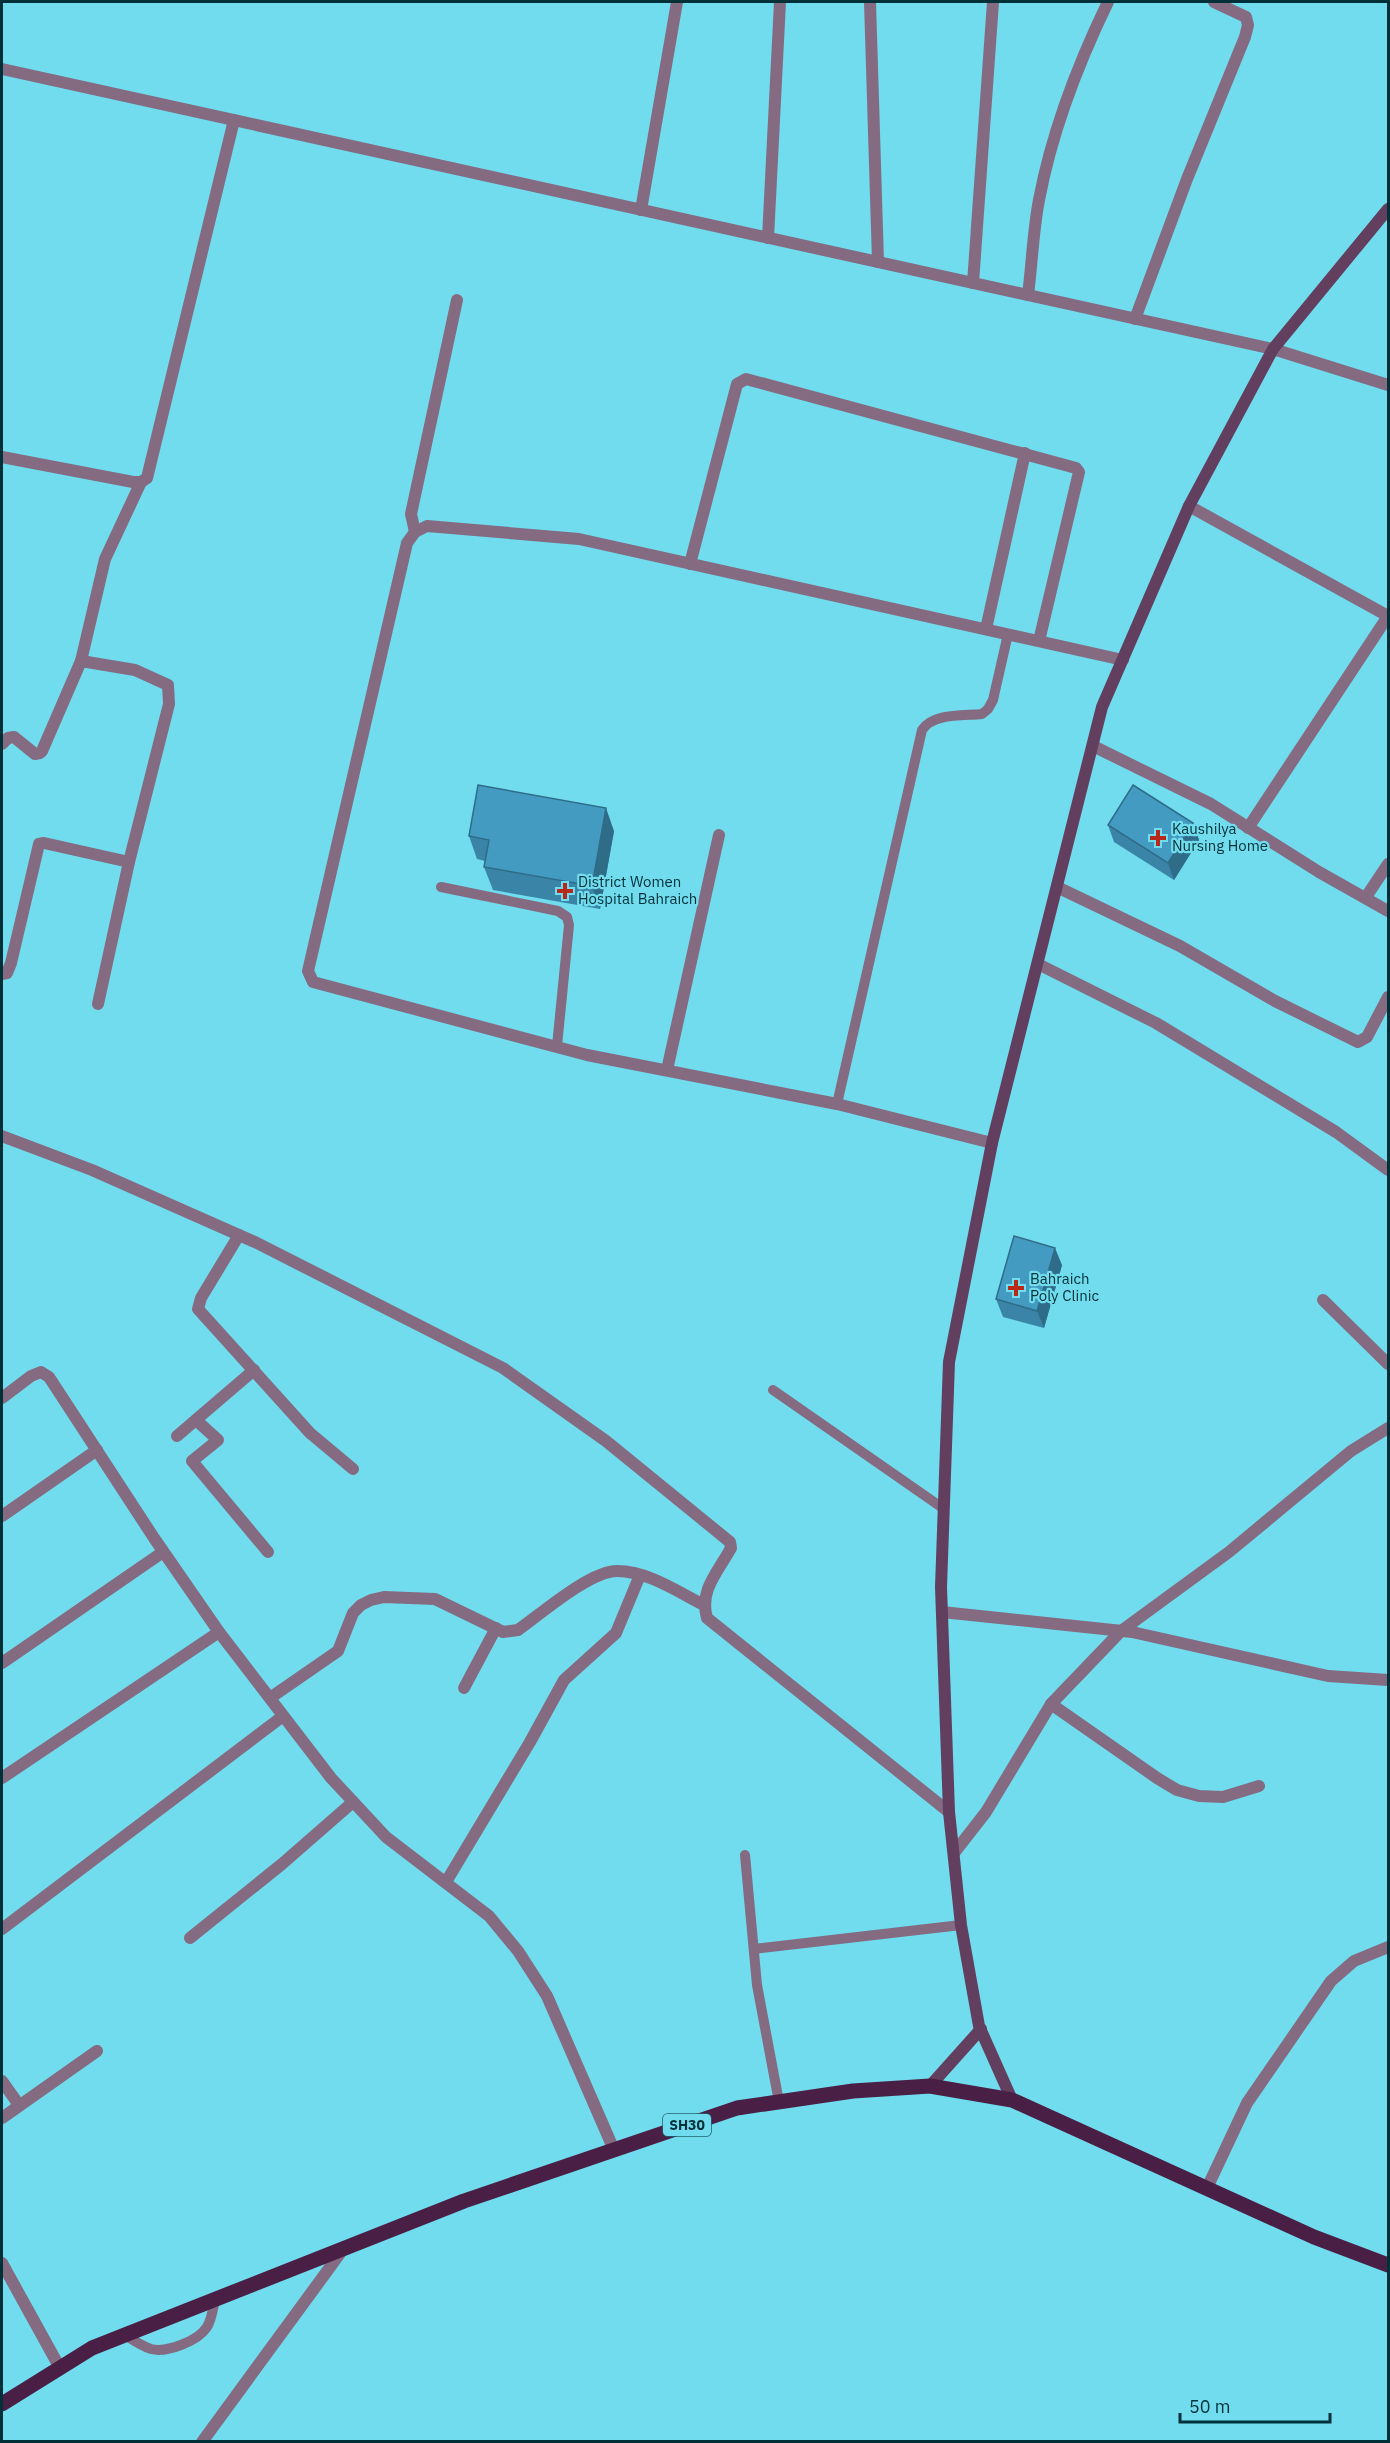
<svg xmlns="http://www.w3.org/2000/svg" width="1390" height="2443" font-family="'IBM Plex Sans',sans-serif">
	<rect width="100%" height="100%" fill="#71dcee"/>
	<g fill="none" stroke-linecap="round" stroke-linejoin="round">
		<g stroke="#856b82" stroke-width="10">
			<polyline points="441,887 558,911 567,917 569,925 557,1046"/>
			<path d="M837,1104L922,730C933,713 963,716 982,714L988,709L993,700L1008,634"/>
			<polyline points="773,1390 944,1509"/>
			<polyline points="745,1855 757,1985 779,2102"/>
			<polyline points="754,1949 961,1925"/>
			<path d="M125,2335C133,2340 142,2346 151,2349C167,2353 198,2341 207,2327C212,2319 213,2308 215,2299"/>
		</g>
		<g stroke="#856b82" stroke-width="12">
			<polyline points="870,2 878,262"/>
			<polyline points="2,69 1273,349 1388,385"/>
			<polyline points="641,210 677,2"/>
			<polyline points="768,238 780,2"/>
			<polyline points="973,283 993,2"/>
			<path d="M1028,295C1032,264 1033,231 1039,200C1052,131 1078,64 1108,2"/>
			<polyline points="1135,319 1187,179 1245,37 1248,25 1246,17 1214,2"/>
			<polyline points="2,457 133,482 141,482 147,478 234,120"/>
			<polyline points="1189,506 1388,616"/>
			<polyline points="415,532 411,514 457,300"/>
			<polyline points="690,564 737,384 746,379 1076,468 1079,472 1039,641"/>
			<polyline points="986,629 1025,453"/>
			<polyline points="81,661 135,670 168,685 169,704 129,862 98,1004"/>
			<polyline points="2,744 8,738 14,737 35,754 40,753 42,751 81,661 105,559 141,482"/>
			<polyline points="1093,746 1211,804 1319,872 1388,911"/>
			<polyline points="1248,828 1388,616"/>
			<polyline points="1057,887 1180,946 1275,1001 1358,1042 1367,1037 1388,997"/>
			<polyline points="1366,897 1388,864"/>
			<polyline points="1038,964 1156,1023 1336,1132 1388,1170"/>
			<polyline points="2,974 7,973 11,963 39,844 44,843 129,862"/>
			<polyline points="667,1070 719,835"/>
			<path d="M2,1136L92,1170L257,1243L503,1368L606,1441L730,1542L731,1548C718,1572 699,1590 707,1618L949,1812"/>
			<polyline points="992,1143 837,1104 587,1055 313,982 308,971 407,543 415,532 427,526 579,539 1123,660"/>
			<polyline points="239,1235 201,1298 198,1309 310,1433 353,1469"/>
			<polyline points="1323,1300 1388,1364"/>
			<polyline points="2,1398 31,1376 41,1372 49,1377 154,1538 219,1632 331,1778 386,1837 489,1916 518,1951 547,1996 614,2150"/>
			<polyline points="196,1420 218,1440 192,1461 268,1552"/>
			<polyline points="177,1436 254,1370"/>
			<polyline points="2,1516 97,1450"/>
			<polyline points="942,1612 1132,1632 1328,1676 1388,1680"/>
			<polyline points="2,1663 163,1552"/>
			<polyline points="464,1688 496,1628"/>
			<path d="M270,1698L338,1651L353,1613L361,1605L371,1600L384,1597L435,1599L503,1632L518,1630C542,1613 590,1571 617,1571C648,1571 678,1592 704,1605"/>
			<polyline points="1051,1704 1157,1778 1177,1790 1199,1796 1223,1797 1259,1786"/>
			<polyline points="2,1778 219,1632"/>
			<polyline points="954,1853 986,1812 1051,1704 1121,1631 1229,1552 1351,1451 1388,1428"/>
			<polyline points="446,1882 530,1742 564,1680 616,1633 640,1575"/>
			<polyline points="2,1929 283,1716"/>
			<polyline points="190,1938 282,1864 353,1802"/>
			<polyline points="2,2081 19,2105"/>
			<polyline points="2,2118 97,2051"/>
			<polyline points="1207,2188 1247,2103 1331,1981 1354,1961 1388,1947"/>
			<polyline points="2,2263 60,2368"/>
			<polyline points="202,2442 344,2248"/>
		</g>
		<g stroke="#633f5f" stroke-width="12">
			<polyline points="930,2086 981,2029"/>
			<polyline points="1012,2100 979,2026 961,1925 949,1812 941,1587 949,1362 992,1143 1102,707 1189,506 1273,349 1388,209"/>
		</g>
		<polyline stroke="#491f46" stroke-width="15" points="2,2404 92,2348 464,2201 737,2108 853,2091 930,2086 1012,2100 1314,2237 1388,2265"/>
	</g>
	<g fill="#3a85a7">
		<polygon points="1193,823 1199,840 1174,880 1114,842 1108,825"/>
		<polygon points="614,831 600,909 493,890 484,867 485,861 477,859 469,836"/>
		<polygon points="1062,1265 1044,1328 1003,1317 996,1299"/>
	</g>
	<g fill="#2f6c88">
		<polygon points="606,808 614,831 600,909 592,886"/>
		<polygon points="1193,823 1199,840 1174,880 1168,863"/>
		<polygon points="1055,1248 1062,1265 1044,1328 1037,1311"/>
	</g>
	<g fill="#439bc2" stroke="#2f6c88" stroke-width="1.5">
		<polygon points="478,785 606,808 592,886 484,867 489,840 469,836"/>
		<polygon points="1133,785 1193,823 1168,863 1108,825"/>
		<polygon points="1014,1236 1055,1248 1037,1311 996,1299"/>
	</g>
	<g fill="#b72a1a" stroke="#71dcee" stroke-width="2">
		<path d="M1155 829h6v6h6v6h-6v6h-6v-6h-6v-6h6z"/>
		<path d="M562 882h6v6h6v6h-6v6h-6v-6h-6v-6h6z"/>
		<path d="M1013 1279h6v6h6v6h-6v6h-6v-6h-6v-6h6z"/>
	</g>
	<g text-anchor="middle" stroke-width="4.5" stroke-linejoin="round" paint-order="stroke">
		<rect fill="#71dcee" stroke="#22646f" stroke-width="1.5" x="663" y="2114" width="48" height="22" rx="4.5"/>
		<g font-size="14" font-weight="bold" fill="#003038">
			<text x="687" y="2130">SH30</text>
		</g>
		<g font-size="15" fill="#003038" stroke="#71dcee" text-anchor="start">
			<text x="1172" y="834">Kaushilya<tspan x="1172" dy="17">Nursing Home</tspan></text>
			<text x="578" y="887">District Women<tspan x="578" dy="17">Hospital Bahraich</tspan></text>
			<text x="1030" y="1284">Bahraich<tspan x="1030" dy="17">Poly Clinic</tspan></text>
		</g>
	</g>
	<rect width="1390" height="2443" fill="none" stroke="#003038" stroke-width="6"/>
	<path d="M1180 2413v9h150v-9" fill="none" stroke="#003038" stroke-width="3"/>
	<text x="1189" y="2413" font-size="18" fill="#003038" stroke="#71dcee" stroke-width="4.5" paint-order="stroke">50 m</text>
</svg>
